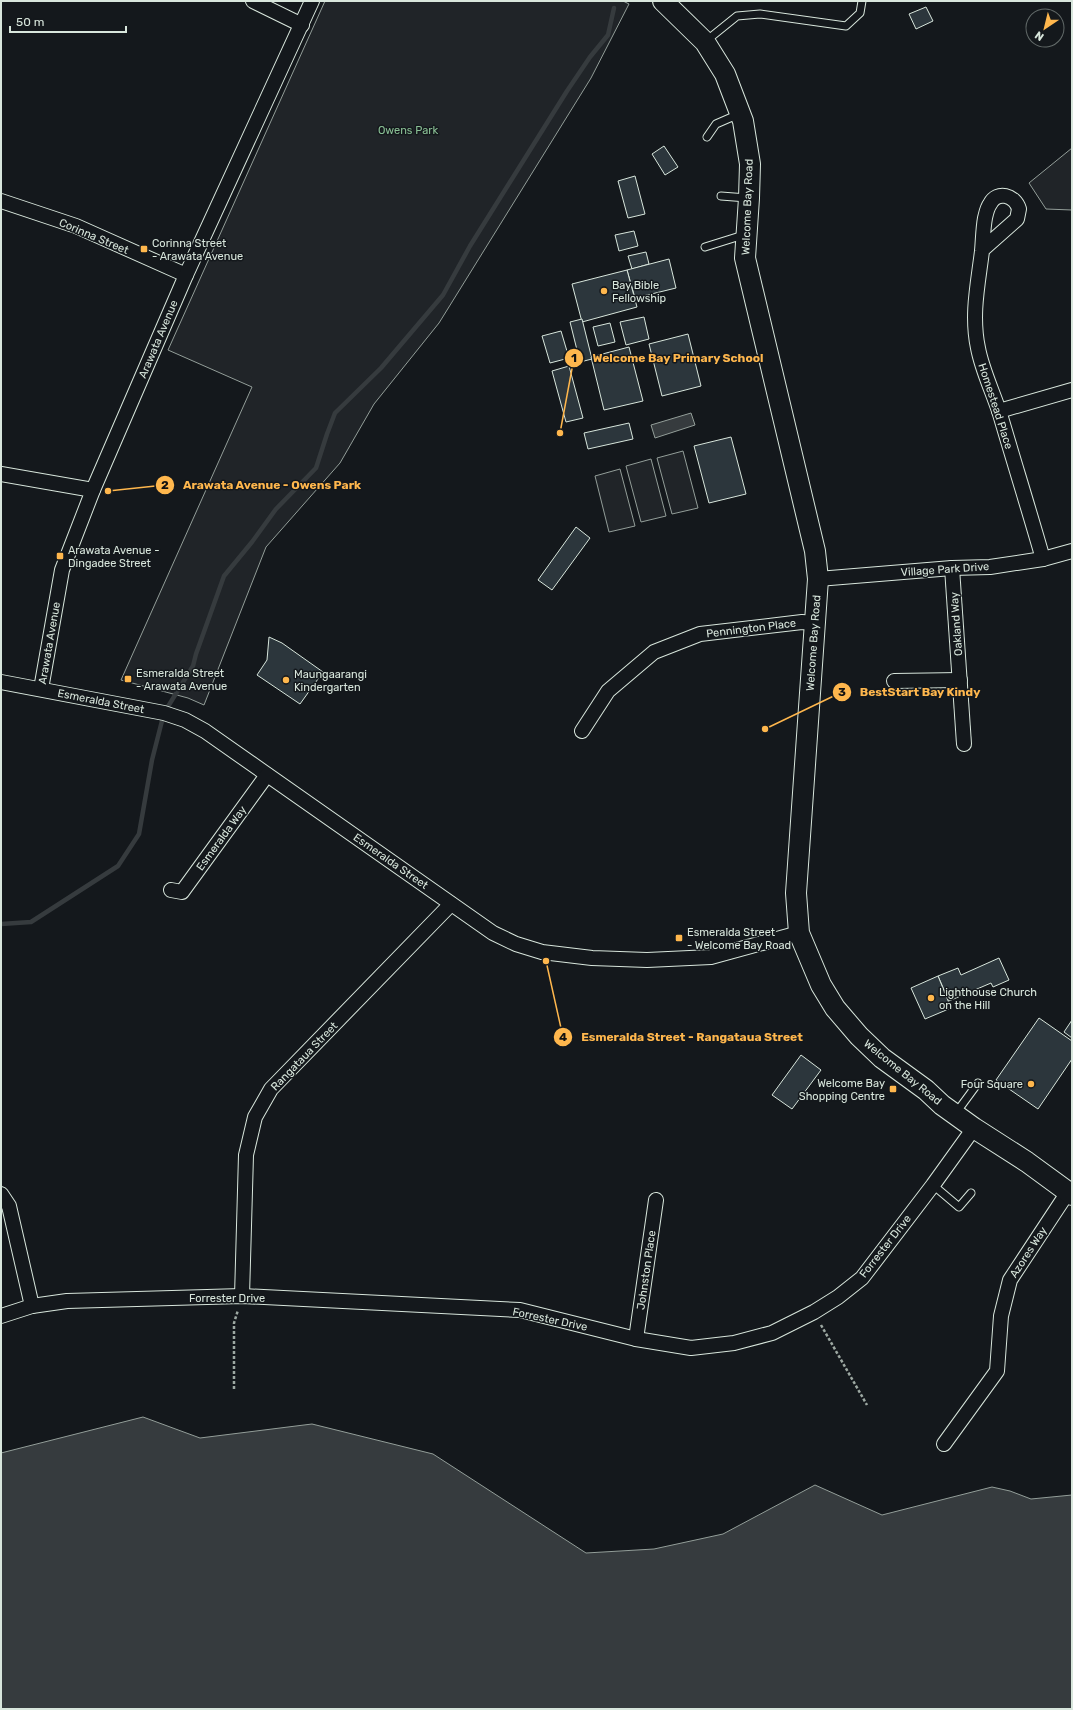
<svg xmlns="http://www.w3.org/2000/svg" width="1073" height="1710" font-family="Rubik,sans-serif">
	<rect width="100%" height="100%" fill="#14181c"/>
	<g fill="#202428" stroke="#939e99">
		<polygon points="325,1 623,1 629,4 591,78 439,323 374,404 340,463 266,547 204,705 188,698 121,680 252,387 168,350"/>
		<polygon points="1072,148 1072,210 1046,209 1029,183"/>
		<polygon points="683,451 698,508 672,514 657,458"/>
		<polygon points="651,459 666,516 641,522 626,466"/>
		<polygon points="620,469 635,526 609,532 595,476"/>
	</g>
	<g fill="#363b3e" stroke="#939e99">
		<polygon points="691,413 695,425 655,438 651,425"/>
		<polygon points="143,1417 200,1438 312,1424 433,1454 586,1553 654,1549 723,1534 815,1485 882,1515 992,1487 1010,1491 1031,1499 1072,1495 1072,1709 1,1709 1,1453"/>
	</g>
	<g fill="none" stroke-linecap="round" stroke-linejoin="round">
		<polyline stroke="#363b3e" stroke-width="4.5" points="1,924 31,922 118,866 139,834 152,760 164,713 193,666 196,654 224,576 252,542 276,509 316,468 327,434 335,413 381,368 443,295 470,246 567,91 590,57 608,35 614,8"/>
	</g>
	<g fill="#2c363c" stroke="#d8e6dc">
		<polygon points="926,7 933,21 916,29 909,14"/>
		<polygon points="664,146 678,167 665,175 652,154"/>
		<polygon points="635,176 645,214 628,218 618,181"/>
		<polygon points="634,231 638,246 619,251 615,235"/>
		<polygon points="646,252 649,264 632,269 628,256"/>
		<polygon points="669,259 676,288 635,298 627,270"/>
		<polygon points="627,270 637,307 582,322 572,284"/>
		<polygon points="644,317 649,339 626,345 620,322"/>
		<polygon points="582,319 592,359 580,362 570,322"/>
		<polygon points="610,323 615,342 598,346 593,327"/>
		<polygon points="561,331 569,358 550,363 542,336"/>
		<polygon points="688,334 701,386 662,396 649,344"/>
		<polygon points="629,347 643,401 604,410 591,357"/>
		<polygon points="569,366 583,418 566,422 552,371"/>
		<polygon points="629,423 633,439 588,449 584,433"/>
		<polygon points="731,437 746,494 709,503 694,446"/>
		<polygon points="576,527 590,538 552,590 538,580"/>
		<polygon points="269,637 282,643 323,672 300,704 257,675 267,660"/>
		<polygon points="999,958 1009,980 993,987 991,983 949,1001 938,976 958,968 961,975"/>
		<polygon points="938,976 951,1008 925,1019 911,988"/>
		<polygon points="1039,1018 1072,1041 1072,1059 1038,1109 996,1080"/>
		<polygon points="1072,1020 1072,1038 1064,1032"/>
		<polygon points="801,1055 821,1070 792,1109 772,1095"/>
	</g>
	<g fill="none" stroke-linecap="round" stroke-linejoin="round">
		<defs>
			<g id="lane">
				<polyline points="706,41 737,16 760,14 846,26 860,13 862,1"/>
				<polyline points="707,137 716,124 739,114"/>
				<polyline points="721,196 747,198"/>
				<polyline points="705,247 737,237 744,236"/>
				<polyline points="956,1113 978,1083"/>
				<polyline points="933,1185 959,1207 971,1193"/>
			</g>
			<g id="street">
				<polyline points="253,1 302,25"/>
				<polyline points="1,201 76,226 186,275"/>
				<path d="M982,250L1017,219L1019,209C1015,195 997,190 990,204C987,208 986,214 985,218C983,229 983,240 982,251C978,284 971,315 978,348C982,370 993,392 1000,414C1014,462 1029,510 1043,559"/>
				<polyline points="999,411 1072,390"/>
				<polyline points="1,474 93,490"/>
				<polyline points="952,568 964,744"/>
				<polyline points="818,579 952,568 990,567 1043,559 1072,551"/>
				<polyline points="894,681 960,680"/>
				<polyline points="1,682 164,713 185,720 205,731 493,933 516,944 542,952 592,958 647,960 711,957 799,933"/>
				<polyline points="41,689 62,570 93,490 186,275 312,1"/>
				<polyline points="582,731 608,691 654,652 700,634 802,622 815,623"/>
				<polyline points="171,890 182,892 267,775"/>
				<polyline points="1,1194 9,1206 32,1306"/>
				<polyline points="242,1296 246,1155 255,1117 271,1089 451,904"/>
				<polyline points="1,1316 32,1306 67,1301 242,1296 520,1310 636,1339 691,1348 734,1343 772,1333 814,1312 838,1297 862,1278 933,1185 974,1128"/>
				<polyline points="636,1339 656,1200"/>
				<polyline points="944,1444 997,1371 1001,1316 1010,1280 1068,1192"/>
			</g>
			<polyline id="secondary" points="663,1 705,42 725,74 743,121 750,164 749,198 745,258 815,551 818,579 796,893 799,933 821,985 835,1008 859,1036 882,1058 926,1090 942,1105 974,1128 1027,1162 1072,1195"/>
		</defs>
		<use href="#lane" stroke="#d8e6dc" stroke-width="9"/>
		<use href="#street" stroke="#d8e6dc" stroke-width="16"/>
		<use href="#secondary" stroke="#d8e6dc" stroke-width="22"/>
		<g stroke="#9da8a2" stroke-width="2.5" stroke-dasharray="3 2" stroke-linecap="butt">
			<polyline points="821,1325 867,1405"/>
			<polyline points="234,1389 234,1323 238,1310"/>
		</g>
		<use href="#lane" stroke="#14181c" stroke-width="7"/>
		<use href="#street" stroke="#14181c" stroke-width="14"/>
		<use href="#secondary" stroke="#14181c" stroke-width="20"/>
	</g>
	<g fill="#ffb74d" stroke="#14181c" stroke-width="1.5">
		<rect x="140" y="245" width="8" height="8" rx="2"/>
		<circle cx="604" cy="291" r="4"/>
		<rect x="56" y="552" width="8" height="8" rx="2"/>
		<rect x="124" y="675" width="8" height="8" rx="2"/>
		<circle cx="286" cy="680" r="4"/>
		<rect x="675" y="934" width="8" height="8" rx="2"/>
		<circle cx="931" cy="998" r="4"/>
		<circle cx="1031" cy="1084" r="4"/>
		<rect x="889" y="1085" width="8" height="8" rx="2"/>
	</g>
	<g text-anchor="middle" stroke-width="3" stroke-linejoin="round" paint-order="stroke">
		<g font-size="11" fill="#8ac095" stroke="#14181c">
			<text x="408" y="134">Owens Park</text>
		</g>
		<g font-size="11" fill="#d8e6dc" stroke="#14181c">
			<text transform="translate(747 207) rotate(-88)" y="4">Welcome Bay Road</text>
			<text transform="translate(94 236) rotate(23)" y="4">Corinna Street</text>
			<text transform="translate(158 339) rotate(-67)" y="4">Arawata Avenue</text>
			<text transform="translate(996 406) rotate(72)" y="4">Homestead Place</text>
			<text transform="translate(945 569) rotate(-4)" y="4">Village Park Drive</text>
			<text transform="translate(956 624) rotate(-94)" y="4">Oakland Way</text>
			<text transform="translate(751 628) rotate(-7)" y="4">Pennington Place</text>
			<text transform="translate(49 643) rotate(-80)" y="4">Arawata Avenue</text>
			<text transform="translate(813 643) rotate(-86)" y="4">Welcome Bay Road</text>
			<text transform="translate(101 701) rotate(11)" y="4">Esmeralda Street</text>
			<text transform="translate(221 838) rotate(-54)" y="4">Esmeralda Way</text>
			<text transform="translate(391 861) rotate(35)" y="4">Esmeralda Street</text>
			<text transform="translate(304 1056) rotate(-46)" y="4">Rangataua Street</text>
			<text transform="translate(903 1072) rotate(39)" y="4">Welcome Bay Road</text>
			<text transform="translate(885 1246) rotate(-52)" y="4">Forrester Drive</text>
			<text transform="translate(1028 1252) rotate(-57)" y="4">Azores Way</text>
			<text transform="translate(646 1270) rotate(-82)" y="4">Johnston Place</text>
			<text x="227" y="1302">Forrester Drive</text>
			<text transform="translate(550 1319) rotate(12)" y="4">Forrester Drive</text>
		</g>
		<g font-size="11" fill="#d8e6dc" stroke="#14181c" text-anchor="start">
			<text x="152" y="247">Corinna Street<tspan x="152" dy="13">- Arawata Avenue</tspan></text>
			<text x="612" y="289">Bay Bible<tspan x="612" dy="13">Fellowship</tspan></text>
			<text x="68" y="554">Arawata Avenue -<tspan x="68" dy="13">Dingadee Street</tspan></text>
			<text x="136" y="677">Esmeralda Street<tspan x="136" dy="13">- Arawata Avenue</tspan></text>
			<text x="294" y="678">Maungaarangi<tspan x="294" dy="13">Kindergarten</tspan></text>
			<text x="687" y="936">Esmeralda Street<tspan x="687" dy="13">- Welcome Bay Road</tspan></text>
			<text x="939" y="996">Lighthouse Church<tspan x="939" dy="13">on the Hill</tspan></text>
			<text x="885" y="1087" text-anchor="end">Welcome Bay<tspan x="885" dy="13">Shopping Centre</tspan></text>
			<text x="1023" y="1088" text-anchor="end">Four Square</text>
		</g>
	</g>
	<path fill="none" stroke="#ffb74d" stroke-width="1.5" d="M560 433L574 358M108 491L165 485M765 729L842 692M546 961L563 1037"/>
	<g fill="#ffb74d" stroke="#14181c" stroke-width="1.5">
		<circle cx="560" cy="433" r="4"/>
		<circle cx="108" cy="491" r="4"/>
		<circle cx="765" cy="729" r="4"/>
		<circle cx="546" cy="961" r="4"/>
		<circle cx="574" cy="358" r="10"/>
		<circle cx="165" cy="485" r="10"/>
		<circle cx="842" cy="692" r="10"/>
		<circle cx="563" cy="1037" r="10"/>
	</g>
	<g font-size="12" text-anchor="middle" font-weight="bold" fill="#111">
		<text x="574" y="362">1</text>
		<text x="165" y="489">2</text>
		<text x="842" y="696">3</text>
		<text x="563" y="1041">4</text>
	</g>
	<g font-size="12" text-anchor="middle" font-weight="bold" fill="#ffb74d" stroke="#14181c" stroke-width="3" stroke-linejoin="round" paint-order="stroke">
		<text x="678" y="362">Welcome Bay Primary School</text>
		<text x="272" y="489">Arawata Avenue - Owens Park</text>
		<text x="920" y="696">BestStart Bay Kindy</text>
		<text x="692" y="1041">Esmeralda Street - Rangataua Street</text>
	</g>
	<rect width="1073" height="1710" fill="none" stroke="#d8e6dc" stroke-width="4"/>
	<g transform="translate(1045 28) rotate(215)"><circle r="19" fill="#14181c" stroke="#626a69"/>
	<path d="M0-3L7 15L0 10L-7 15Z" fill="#ffb74d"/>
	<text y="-6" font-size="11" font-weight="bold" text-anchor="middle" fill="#d8e6dc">N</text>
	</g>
	<path d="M10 26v6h116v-6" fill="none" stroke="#d8e6dc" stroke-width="2"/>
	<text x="16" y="26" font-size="12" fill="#d8e6dc" stroke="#14181c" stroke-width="3" paint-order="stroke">50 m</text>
</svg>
